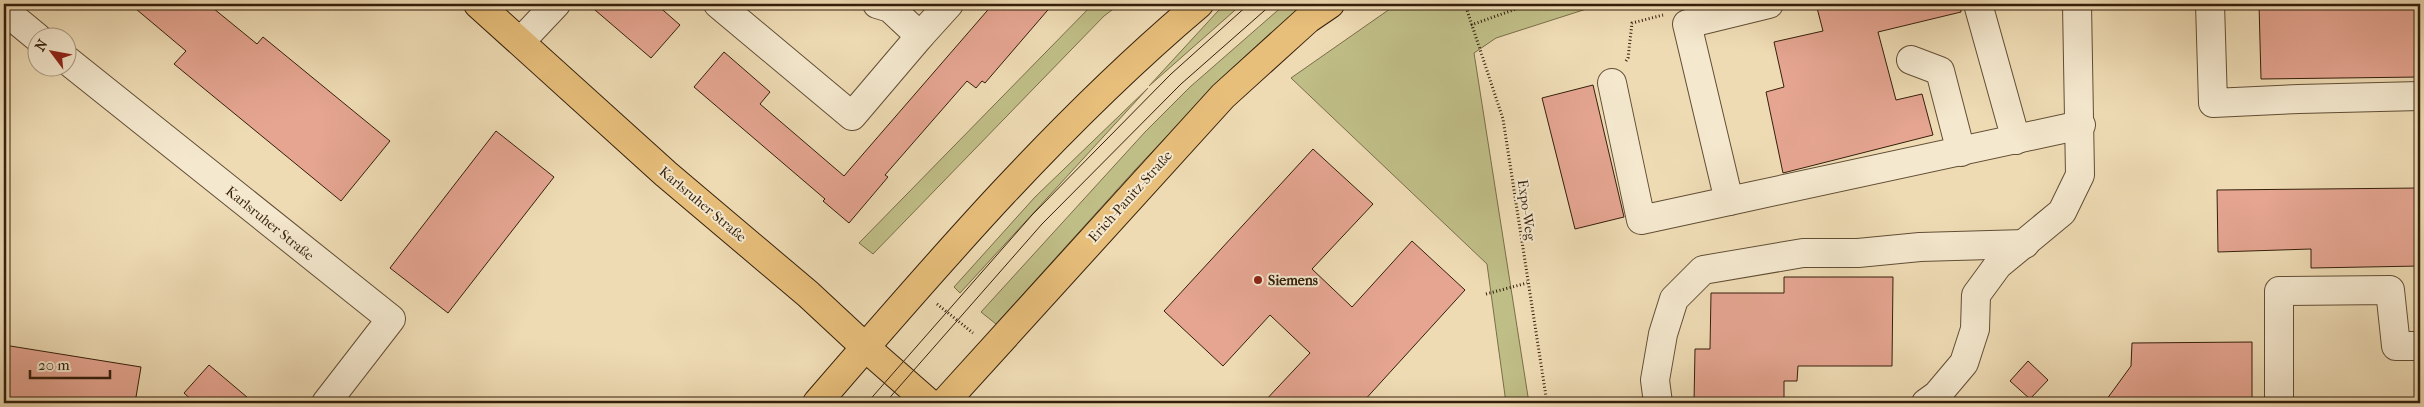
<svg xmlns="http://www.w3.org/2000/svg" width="2424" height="407" font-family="'IM FELL French Canon',serif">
	<rect width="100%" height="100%" fill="#eedbb4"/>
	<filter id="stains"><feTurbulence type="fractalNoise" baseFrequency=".004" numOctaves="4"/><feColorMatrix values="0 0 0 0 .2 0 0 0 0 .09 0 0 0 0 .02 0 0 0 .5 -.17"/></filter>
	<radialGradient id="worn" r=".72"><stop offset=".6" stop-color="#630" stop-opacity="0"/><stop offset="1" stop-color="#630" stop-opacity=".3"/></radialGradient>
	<g fill="#c0be87" stroke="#7a6e49">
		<polygon points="1093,4 1120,4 1104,16 873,254 859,243"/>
		<polygon points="1226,4 1242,4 1149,86 1218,11"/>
		<polygon points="1285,4 1306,4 1221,79 1134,171 996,324 981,312 1145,132 1190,87"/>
		<polygon points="1397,4 1602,4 1496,38 1474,53 1529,403 1506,403 1487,264 1291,78"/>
		<polygon points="1148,88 960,293 954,287 1035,197"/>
	</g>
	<g fill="#e5a591" stroke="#341f0b">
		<polygon points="130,4 208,4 257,44 263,37 390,141 341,201 174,64 186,51"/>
		<polygon points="588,4 656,4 680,25 651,58"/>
		<polygon points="993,4 1053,4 985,83 982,81 976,88 967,81 885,175 888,177 849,223 823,201 825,199 694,87 724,52 770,92 760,104 844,176"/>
		<polygon points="1816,4 1960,4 1961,12 1878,32 1896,100 1922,94 1933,135 1783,173 1766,92 1784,87 1774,42 1823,31"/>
		<polygon points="2259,4 2420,4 2420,77 2261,79"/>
		<polygon points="1593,85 1624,217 1575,229 1542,98"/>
		<polygon points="496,131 554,177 448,313 390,268"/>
		<polygon points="1313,149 1373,204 1312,269 1352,307 1412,241 1465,290 1362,403 1263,403 1310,353 1270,315 1223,366 1164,311"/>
		<polygon points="2420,188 2420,266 2311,268 2311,249 2218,252 2217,190"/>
		<polygon points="1784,277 1893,277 1892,366 1798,366 1797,381 1784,381 1784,403 1694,403 1695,349 1710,349 1711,293 1784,293"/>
		<polygon points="2252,342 2252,403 2104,403 2131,366 2132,343"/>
		<polygon points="4,345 141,367 135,403 4,403"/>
		<polygon points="2028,361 2048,380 2030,399 2010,381"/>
		<polygon points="209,365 254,403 195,403 184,393"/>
	</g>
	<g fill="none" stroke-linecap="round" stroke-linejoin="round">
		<defs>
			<g id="minor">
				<polyline points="718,4 852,116 920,36 890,8 877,4"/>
				<polyline points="1769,4 1687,24 1729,201 2081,125"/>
				<polyline points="1978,4 2016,140"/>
				<polyline points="2210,4 2213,103 2299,99 2420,96"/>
				<polyline points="4,10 38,38"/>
				<polyline points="920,36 949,4"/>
				<polyline points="521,41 556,4"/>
				<polyline points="1911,60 1940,71 1961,152"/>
				<polyline points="68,61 391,319 326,403"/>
				<polyline points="1612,83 1641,220 1729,201"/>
				<polyline points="1658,403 1655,380 1663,334 1674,299 1703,270 1803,253 1858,253 1920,247 2025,244"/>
				<polyline points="1926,403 1937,395 1964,363 1975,329 1976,295 1998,265 2062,212 2080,175 2077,4"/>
				<polyline points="2279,403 2279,291 2390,290 2396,346 2420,346"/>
			</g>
			<g id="major">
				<polyline points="478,4 666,174 808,294 865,347 929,403"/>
				<path d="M817,403C937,264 1058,123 1199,4"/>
				<polyline points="944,403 1223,96 1308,19 1330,4"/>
			</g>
		</defs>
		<use href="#minor" stroke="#624e35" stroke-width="30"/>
		<use href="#major" stroke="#341f0b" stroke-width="30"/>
		<g stroke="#341f0b" stroke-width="3" stroke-dasharray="1 2.5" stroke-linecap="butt">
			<polyline points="1465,4 1503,119 1547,403"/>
			<polyline points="1471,25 1530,4"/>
			<polyline points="1626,61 1628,58 1632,23 1663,15"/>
			<polyline points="1486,294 1527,283"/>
			<polyline points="937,304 973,333"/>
		</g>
		<use href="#minor" stroke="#f4e8ce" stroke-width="28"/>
		<use href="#major" stroke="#e7be7a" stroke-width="28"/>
		<g stroke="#341f0b" stroke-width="1">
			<polyline points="867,403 1032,215 1171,74 1249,4"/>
			<polyline points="885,403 1042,224 1181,84 1272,4"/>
		</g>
	</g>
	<circle fill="#8f2418" stroke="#f4e8ce" stroke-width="2" cx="1258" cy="280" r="5"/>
	<g text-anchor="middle" stroke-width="4" stroke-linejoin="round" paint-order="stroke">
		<g font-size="14" fill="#341f0b" stroke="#f4e8ce">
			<text transform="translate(1130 196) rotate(-48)" y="5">Erich-Panitz-Straße</text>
			<text transform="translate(703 204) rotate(40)" y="5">Karlsruher Straße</text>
			<text transform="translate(1527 210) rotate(82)" y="5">Expo-Weg</text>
			<text transform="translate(270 223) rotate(39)" y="5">Karlsruher Straße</text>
		</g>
		<g font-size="14" font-weight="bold" fill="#341f0b" stroke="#f4e8ce" text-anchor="start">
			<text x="1268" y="285">Siemens</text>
		</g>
	</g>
	<rect width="2424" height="407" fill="none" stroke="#eedbb4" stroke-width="20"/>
	<rect x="5" y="5" width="2414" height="397" fill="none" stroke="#341f0b" stroke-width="2.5"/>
	<rect x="10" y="10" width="2404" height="387" fill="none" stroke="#341f0b"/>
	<g transform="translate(52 52) rotate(302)"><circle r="24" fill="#f4e8ce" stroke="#a79880"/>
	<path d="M0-4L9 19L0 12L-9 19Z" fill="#8f2418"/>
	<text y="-8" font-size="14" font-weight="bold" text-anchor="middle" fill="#341f0b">N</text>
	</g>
	<path d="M30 370v8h80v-8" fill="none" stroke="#341f0b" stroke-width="2.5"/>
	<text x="38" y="370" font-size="15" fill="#341f0b" stroke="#f4e8ce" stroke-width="4" paint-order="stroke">20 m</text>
	<rect width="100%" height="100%" filter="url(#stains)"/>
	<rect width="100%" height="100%" fill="url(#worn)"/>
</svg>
